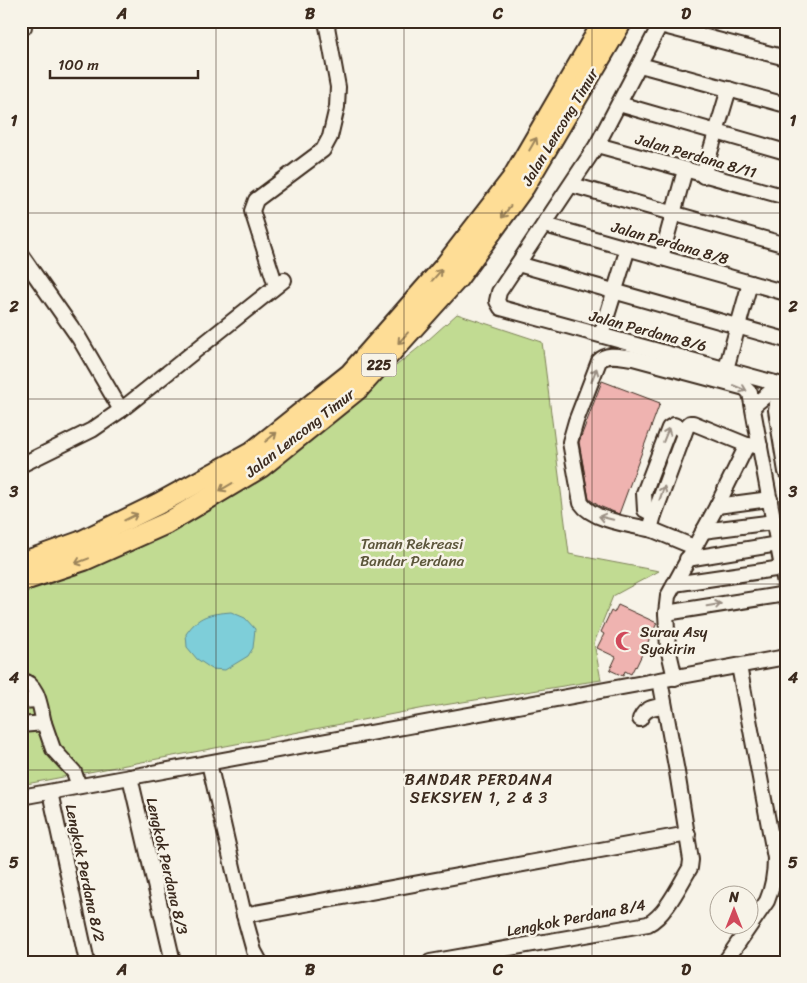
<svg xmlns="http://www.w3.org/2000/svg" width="807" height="983" font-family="Sriracha,sans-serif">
	<rect width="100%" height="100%" fill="#f7f3e8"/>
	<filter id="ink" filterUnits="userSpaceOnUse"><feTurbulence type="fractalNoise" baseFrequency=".02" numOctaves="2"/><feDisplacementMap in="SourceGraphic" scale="10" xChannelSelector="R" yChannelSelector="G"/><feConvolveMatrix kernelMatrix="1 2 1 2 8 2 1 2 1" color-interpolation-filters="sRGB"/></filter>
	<g filter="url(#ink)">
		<polygon fill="#c1db92" stroke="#7e8258" points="457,314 542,342 569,554 659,571 613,596 594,643 601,680 425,708 21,785 21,590 301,442 427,341"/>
		<path fill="#7eced9" stroke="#638c8e" d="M231,612L245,618L255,629L253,648L248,656L225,670L212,669L197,659L187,647L186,634C199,615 209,614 231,612Z"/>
		<g fill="#efb3b0" stroke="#3b2a1e">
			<polygon points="602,381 660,403 619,514 599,506 589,499 579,442"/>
			<polygon points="618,605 657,623 636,667 635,666 631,674 625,671 623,676 610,670 616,657 597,648 604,634 601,632 611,611 614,613"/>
		</g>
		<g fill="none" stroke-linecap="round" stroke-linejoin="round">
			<defs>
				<g id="minor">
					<polyline points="24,21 24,27"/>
					<polyline points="662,21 597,145 499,292 497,301 501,308 786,386"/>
					<polyline points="660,25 786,58"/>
					<polyline points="640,65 786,105"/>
					<polyline points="619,104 786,152"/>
					<polyline points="597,145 786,197"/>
					<polyline points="703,176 729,89"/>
					<polyline points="572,185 786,245"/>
					<polyline points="545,225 786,293"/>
					<polyline points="21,255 79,338 121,410"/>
					<polyline points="661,258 685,170"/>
					<polyline points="518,264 786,340"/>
					<polyline points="276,286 252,211 256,200 323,150 330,137 337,107 338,87 326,21"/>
					<polyline points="601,335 628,248"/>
					<polyline points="726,369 750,283"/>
					<polyline points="780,384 776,410 786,472"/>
					<polyline points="753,406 780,384"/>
					<polyline points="21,465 92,430 121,410 284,280"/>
					<polyline points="717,506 770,499"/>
					<polyline points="654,515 645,510 644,493 669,428 674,425 678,427 684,433"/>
					<path d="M653,530C632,525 593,521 581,503L570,442L576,421L599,361C607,352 622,357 633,358L745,388L750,393L786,589"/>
					<polyline points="703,531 774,522"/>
					<polyline points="694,547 653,530 651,526 654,515 687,426 690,423 693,423 747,445"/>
					<polyline points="687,559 778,544"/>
					<polyline points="674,584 782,568"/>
					<polyline points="666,613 786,594"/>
					<polyline points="675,678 668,648 666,613 668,596 717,506 747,445 760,446"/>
					<path d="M21,680C39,684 40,708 44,723L21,725"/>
					<polyline points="21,701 38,700"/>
					<path d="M640,719C645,708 653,707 664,706"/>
					<polyline points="44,723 53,749 74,772 79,786"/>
					<polyline points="209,763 244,915 254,951 260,962"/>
					<polyline points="130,777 173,962"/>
					<polyline points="50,792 87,962"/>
					<polyline points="21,797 786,657"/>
					<polyline points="244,915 688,834"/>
					<path d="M430,962L648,924C666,915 680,884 690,868L691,860L677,772L660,680"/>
					<path d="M725,962L767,901C773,887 775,873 775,858L739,666"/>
				</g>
				<g id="highway">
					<polyline points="21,563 80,542 158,504 251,453 350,374 444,267 512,179 604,21"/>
					<polyline points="21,581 84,560 167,523 261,467 359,388 458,278 524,187 622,21"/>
				</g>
			</defs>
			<use href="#minor" stroke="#3b2a1e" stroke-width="18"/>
			<use href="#highway" stroke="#3b2a1e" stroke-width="24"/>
			<use href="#minor" stroke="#f7f3e8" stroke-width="14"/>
			<use href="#highway" stroke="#fedd96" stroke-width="20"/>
		</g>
		<defs><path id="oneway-shaft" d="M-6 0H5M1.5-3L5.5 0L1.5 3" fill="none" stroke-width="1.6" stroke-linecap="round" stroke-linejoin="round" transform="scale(1.25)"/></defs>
		<g stroke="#9c845a">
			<use href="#oneway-shaft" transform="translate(533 144) rotate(-60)"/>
			<use href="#oneway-shaft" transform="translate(506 212) rotate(126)"/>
			<use href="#oneway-shaft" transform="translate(437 275) rotate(-49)"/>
			<use href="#oneway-shaft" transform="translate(403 338) rotate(132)"/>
			<use href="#oneway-shaft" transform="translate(271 437) rotate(-39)"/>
			<use href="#oneway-shaft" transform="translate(226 487) rotate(149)"/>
			<use href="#oneway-shaft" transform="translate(131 517) rotate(-26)"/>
			<use href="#oneway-shaft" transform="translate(82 561) rotate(159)"/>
		</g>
		<g stroke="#998e83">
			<use href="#oneway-shaft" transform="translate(594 375) rotate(-69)"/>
			<use href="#oneway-shaft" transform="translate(740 388) rotate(22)"/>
			<use href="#oneway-shaft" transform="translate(666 435) rotate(-68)"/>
			<use href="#oneway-shaft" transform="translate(662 493) rotate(-70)"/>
			<use href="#oneway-shaft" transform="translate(606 518) rotate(-166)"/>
			<use href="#oneway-shaft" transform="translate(714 605) rotate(-9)"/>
		</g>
	</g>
	<path fill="none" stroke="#3b2a1e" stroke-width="1" stroke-opacity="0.55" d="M216,21V962M404,21V962M592,21V962M21,213H786M21,399H786M21,584H786M21,770H786"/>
	<defs>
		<symbol id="mosque-bare" viewBox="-9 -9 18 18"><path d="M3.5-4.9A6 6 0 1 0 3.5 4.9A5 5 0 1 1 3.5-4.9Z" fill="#d1495b" stroke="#f7f3e8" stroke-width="2.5" paint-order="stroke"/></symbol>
	</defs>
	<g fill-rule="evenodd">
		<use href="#mosque-bare" x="611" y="627" width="28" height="28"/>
	</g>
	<g text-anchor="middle" stroke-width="5" stroke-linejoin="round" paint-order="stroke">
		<rect fill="#f7f3e8" stroke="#73665b" stroke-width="1" x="361.5" y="353.5" width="35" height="23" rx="4"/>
		<g font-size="14" font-weight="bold" fill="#3b2a1e">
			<text x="379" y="370">225</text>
		</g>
		<g font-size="15" fill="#3b2a1e" stroke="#f7f3e8">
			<text transform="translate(560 127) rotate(-59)" y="5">Jalan Lencong Timur</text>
			<text transform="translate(696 156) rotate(16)" y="5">Jalan Perdana 8/11</text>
			<text transform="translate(670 243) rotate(16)" y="5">Jalan Perdana 8/8</text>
			<text transform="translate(648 331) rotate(15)" y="5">Jalan Perdana 8/6</text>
			<text transform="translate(300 433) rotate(-38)" y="5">Jalan Lencong Timur</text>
			<text transform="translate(167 866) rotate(77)" y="5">Lengkok Perdana 8/3</text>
			<text transform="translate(85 873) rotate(78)" y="5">Lengkok Perdana 8/2</text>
			<text transform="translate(576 918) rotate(-11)" y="5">Lengkok Perdana 8/4</text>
		</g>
		<g font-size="15" fill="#5c563b" stroke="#f7f3e8">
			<text x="412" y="549">Taman Rekreasi<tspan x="412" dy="17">Bandar Perdana</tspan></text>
		</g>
		<g font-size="15" fill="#3b2a1e" stroke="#f7f3e8" text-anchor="start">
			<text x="640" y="637">Surau Asy<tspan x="640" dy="17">Syakirin</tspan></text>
		</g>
		<g font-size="16" letter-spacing="1" fill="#3b2a1e" stroke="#f7f3e8">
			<text x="479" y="785">BANDAR PERDANA<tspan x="479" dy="18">SEKSYEN 1, 2 &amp; 3</tspan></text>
		</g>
	</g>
	<rect width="807" height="983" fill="none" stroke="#f7f3e8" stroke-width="55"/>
	<g transform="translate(734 910)"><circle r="24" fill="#f7f3e8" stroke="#aca397"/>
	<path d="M0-4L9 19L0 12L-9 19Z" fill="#d1495b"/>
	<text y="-8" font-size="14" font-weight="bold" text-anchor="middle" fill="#3b2a1e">N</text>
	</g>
	<path d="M50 70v8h148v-8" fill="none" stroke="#3b2a1e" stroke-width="2.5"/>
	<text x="58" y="70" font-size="15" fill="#3b2a1e" stroke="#f7f3e8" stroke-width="4" paint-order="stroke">100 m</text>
	<rect x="28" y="28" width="752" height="928" fill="none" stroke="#3b2a1e" stroke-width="2"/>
	<g font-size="16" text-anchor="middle" font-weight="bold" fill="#3b2a1e">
		<text x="122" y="19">A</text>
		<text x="310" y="19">B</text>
		<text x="498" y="19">C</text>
		<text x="686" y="19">D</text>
		<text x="14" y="126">1</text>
		<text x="793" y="126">1</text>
		<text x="14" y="312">2</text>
		<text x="793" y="312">2</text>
		<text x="14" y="497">3</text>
		<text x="793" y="497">3</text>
		<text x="14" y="683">4</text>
		<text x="793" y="683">4</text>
		<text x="14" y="868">5</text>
		<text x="793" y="868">5</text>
		<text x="122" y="975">A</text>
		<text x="310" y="975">B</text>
		<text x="498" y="975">C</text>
		<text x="686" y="975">D</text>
	</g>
</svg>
